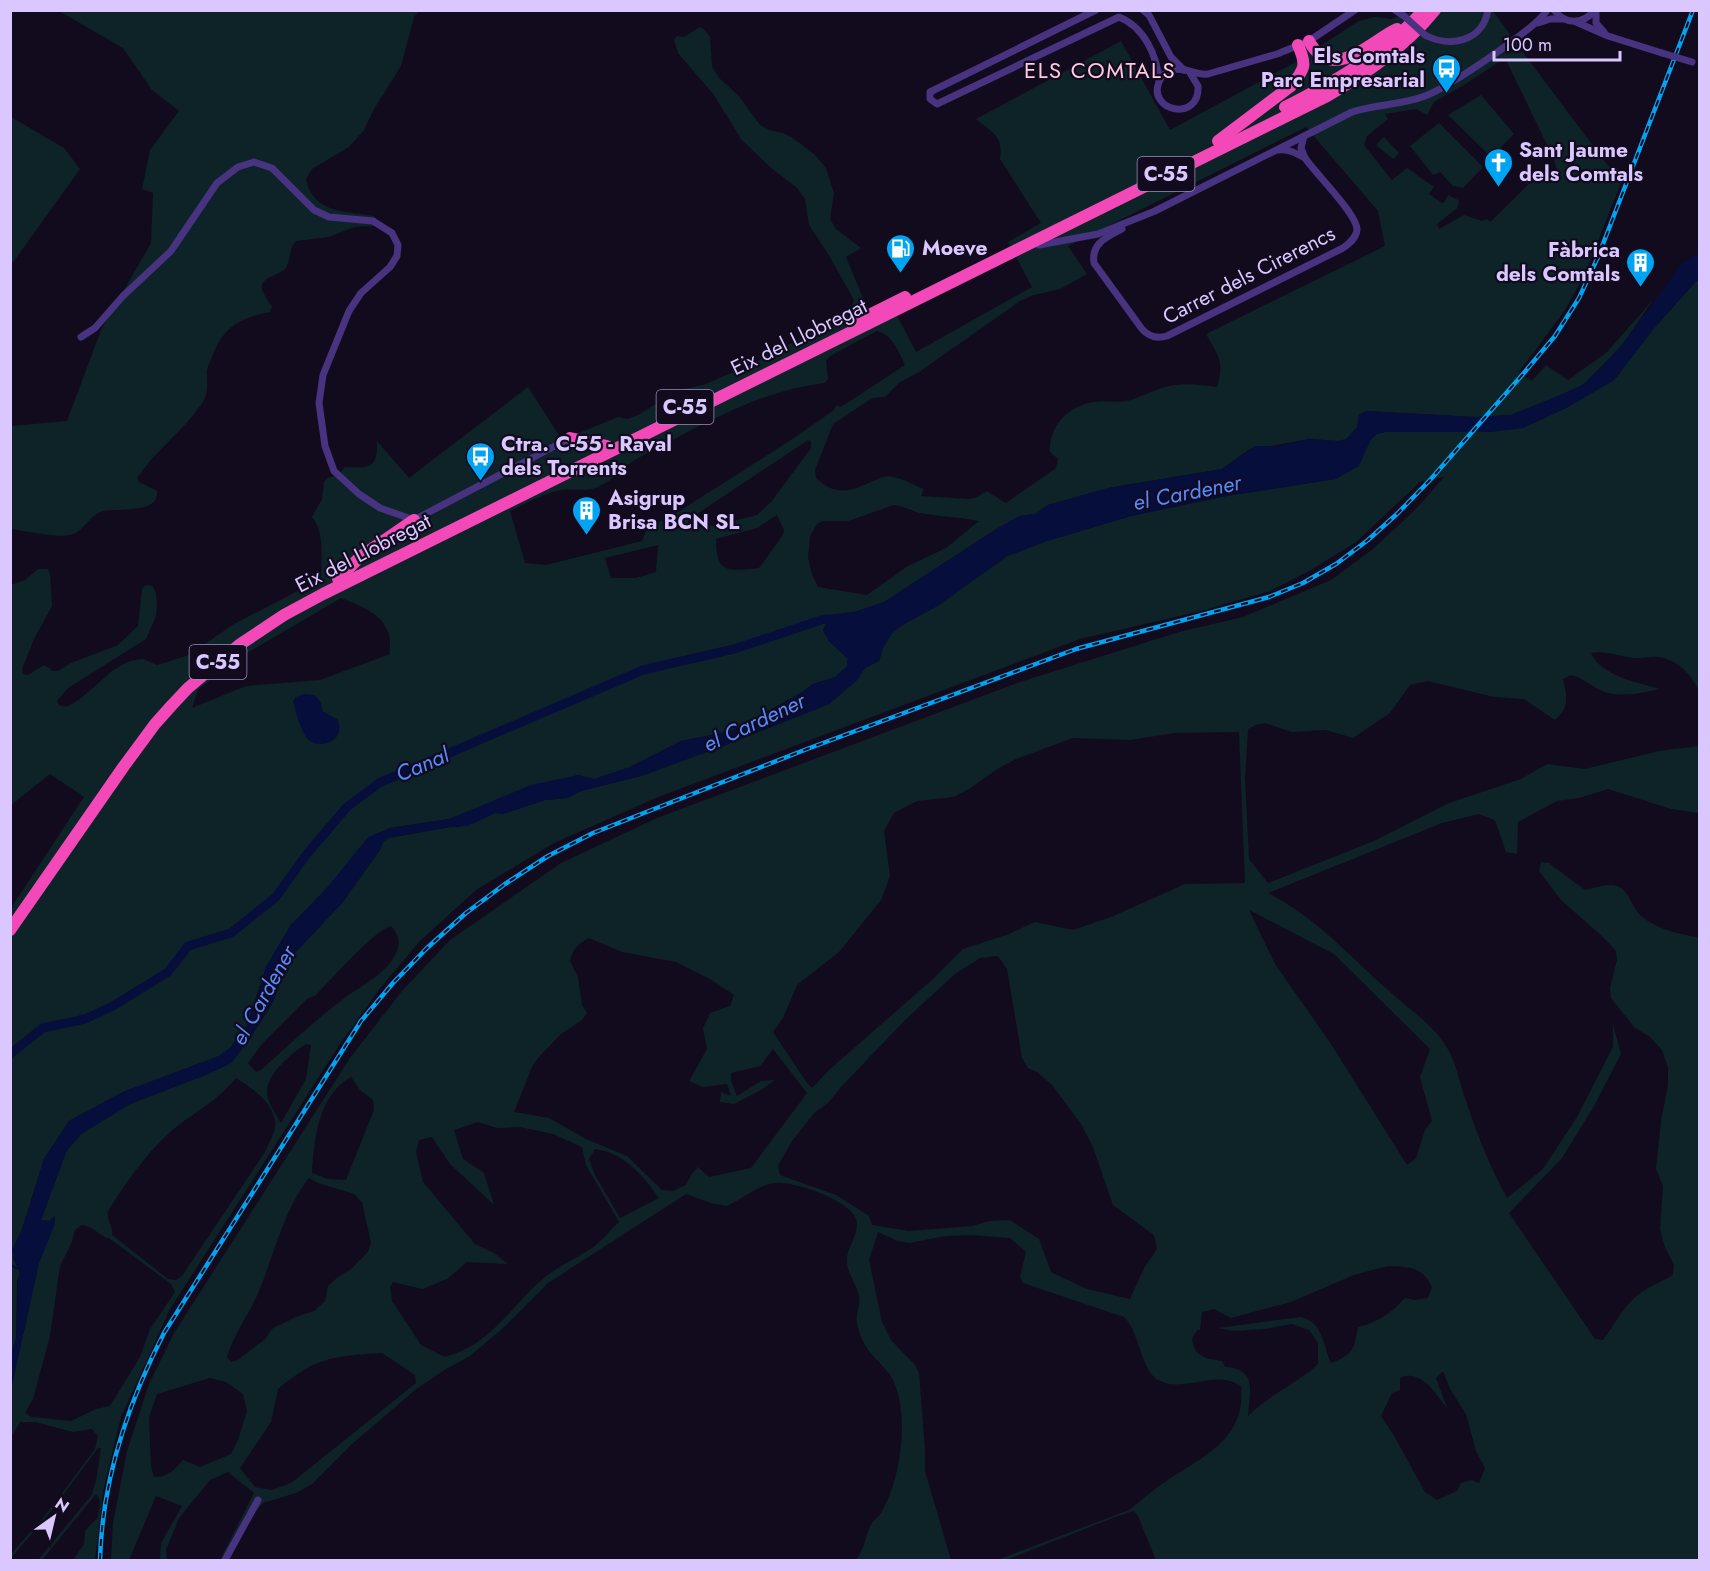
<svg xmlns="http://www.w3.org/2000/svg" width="1710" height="1571" font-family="Jost,sans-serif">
	<rect width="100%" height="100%" fill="#120b1e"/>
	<g fill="#0d2328" fill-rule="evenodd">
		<path d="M59,11H419L414,17L401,66L374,109L364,130L349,147L312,169L306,179C313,214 346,211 374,216L377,221L375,226L354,227L329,237L296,241C289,248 291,259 286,268C280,275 265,276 262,285C260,291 269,301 272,307L270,312C240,318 223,327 212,357C210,362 206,369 207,374C207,387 209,393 201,405C183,431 155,451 137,478L139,482L157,491C160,514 118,508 103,511C89,515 84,532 70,535C58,538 25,531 11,529V426L67,421L101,330L151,243L153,193L142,189L150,150L179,111L152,90L123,48Z"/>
		<path d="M1412,11H1493L1519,47L1621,183L1584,276L1565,310L1519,372L1532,381L1546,365L1568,380L1606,353L1653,300L1622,345L1585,384L1544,402L1511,415L1475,417L1366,411L1359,415L1358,427L1346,439L1339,441L1309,439L1248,450L1222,469L1108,488L1048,505L1035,514L1020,516L998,528L884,602L854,612L821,616L827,621L823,630L829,641L847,658V666L836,677L813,684L801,693L731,731L681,741L630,767L594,779L578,775L449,819L390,828L326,889L291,925L266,967L247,1025L230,1048L219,1056L123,1092L69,1121L44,1159L13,1258L20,1273L17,1281L16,1339L11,1353V908L84,797L50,774L11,805V585L25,580L38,569H48L50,574L52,606L34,639L22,669L23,674L28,675L44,665L53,671H58L71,663L118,645L138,626L142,590L144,586L149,585L153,587L156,593L157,605L156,616L146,639L68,688L57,701L59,705L66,707C93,696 112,659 143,659L157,665L189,655L234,624L321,579C321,560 325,532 312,517L322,499L324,482L327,478L338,475L345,467C369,468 378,469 377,441L409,478L528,387L562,440L618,417L628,419L640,414L677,391L706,384L758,361L850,312L854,300L830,257L809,225L805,199L796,187L770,167L741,139L714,95L678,53L674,40L677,36L684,37L700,27L705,30L710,37L712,67L719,78L739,96L760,125L769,130L783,133L793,138L815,155L826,168L834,193L830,219L836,229L861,248L846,257L868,310L889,300L916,352L1032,287L1008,242L1041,223L1000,159C1004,136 992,132 976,119L1121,41L1170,130L1294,63L1359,21L1374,17L1392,19ZM1505,58L1553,157L1557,170L1529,184L1490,222L1487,219L1482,221L1464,215L1439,229L1437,224L1456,209L1459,203L1458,200L1448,195L1444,203L1440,202L1429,194L1434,187L1407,168L1392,180L1364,145L1367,136L1388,119L1385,114L1416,109L1427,115L1434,102L1464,85ZM1306,127L1378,211L1385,246L1206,334C1218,356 1225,361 1217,387C1203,385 1189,383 1175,385C1158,387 1143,397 1127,401C1116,403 1105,400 1094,402C1069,405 1048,427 1050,452L1058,459L1056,468L1006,503L987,491L975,498L969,499L921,496L924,489C912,485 897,474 884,477C880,477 875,481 871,482C848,492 836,496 816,478L815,470L833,424L872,398L885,397L900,382L919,372L1020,301L1034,295L1060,289L1087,274L1068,246ZM877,331C892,334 899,352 905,365L841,407L836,405L834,410L791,440L667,519L648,526L642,541L546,565L525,563L510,511C525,504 541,495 557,491C570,487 584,493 598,487C614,480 623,466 638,458C698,427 757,391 825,383L828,379L826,361L830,356ZM808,440L811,441V448L771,502L757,515L713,526L701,524L689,526L688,520ZM894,505C906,506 914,513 926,514C944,517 961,517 979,521L946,548L908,566L867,595L818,587L812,574L808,558L810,536L817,524L823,521H848ZM777,515L784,530L783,535L759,568C729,571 716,575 716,539L757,528ZM658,545L656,572L636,578H611L605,558ZM341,598C359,605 384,614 389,635C391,641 389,648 390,654L320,680L246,686L192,708L198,690L235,660Z"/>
		<polygon points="1481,95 1514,134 1491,157 1448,115"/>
		<polygon points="11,117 64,148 80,169 11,265"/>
		<polygon points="1439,123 1483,167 1463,188 1453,186 1440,172 1433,175 1410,146"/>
		<polygon points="1384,137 1399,153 1393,159 1376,145"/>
		<path d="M1699,278V692C1693,675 1676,658 1657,657C1649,656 1641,659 1633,658C1619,656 1605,650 1591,653C1602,677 1638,682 1660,689C1643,693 1618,698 1602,691C1591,686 1583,678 1571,675L1563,679C1567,696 1570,708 1555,720L1524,699L1494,697L1428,681L1410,685L1390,713L1353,738L1326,730L1292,732L1265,723L1256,725L1248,729L1245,778L1249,859L1268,883L1374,841L1449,803L1521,779L1547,764L1585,769L1659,751L1699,746V813L1671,809L1608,789L1579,798L1557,801L1518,822L1517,854L1506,852L1495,820L1479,814L1442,823L1268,893C1318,919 1348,955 1389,991C1410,1010 1436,1026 1450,1053C1457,1067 1460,1085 1466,1101C1477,1134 1490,1167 1507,1198L1543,1169L1577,1117L1613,1047V1024L1621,1054L1594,1106L1562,1158L1509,1213L1595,1339L1603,1340C1615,1324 1625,1303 1643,1291C1652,1285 1663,1281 1673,1275L1674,1265L1665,1247L1660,1229L1663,1186L1656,1169L1661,1121L1668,1085V1068L1662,1050L1650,1037L1634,1027L1611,998L1610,988L1617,960L1616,951L1603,937L1561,900L1539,871L1541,862L1549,863L1585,890C1595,888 1608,883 1617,886C1629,890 1631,906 1640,915C1657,930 1678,933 1699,938V1560H1156L1138,1516L1134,1511L1115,1517L1006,1560H997L1129,1510C1141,1501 1152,1490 1165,1482C1202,1457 1246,1440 1241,1387C1218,1368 1186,1393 1160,1381C1141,1373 1140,1332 1124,1317L1023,1283L1020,1277L1026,1252L1010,1238L971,1235L946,1236L909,1243L898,1241L878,1232L869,1260L882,1322L891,1340L915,1365L919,1373L925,1450V1471L951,1560H856C865,1548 864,1540 870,1527C872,1521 878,1518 881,1513C901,1480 910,1415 893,1380C890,1373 884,1368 879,1362C867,1351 860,1339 857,1323C855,1314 861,1305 859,1296C856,1282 846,1273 847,1257C849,1245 858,1235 857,1222C854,1201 794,1181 775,1183C756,1185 742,1200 726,1206L711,1203L686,1194L548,1283L502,1329L470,1356L446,1369L415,1390L352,1444L312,1484L296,1493L263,1503L252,1517L236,1546L230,1560H220L254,1493L228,1472L210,1480L179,1518L166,1550L167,1560H160L161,1543L182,1506L156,1496L129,1560H111L113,1523L127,1451L149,1384L174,1333L350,1058L402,991L450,940L561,863L657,818L1020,682L1179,632L1243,617L1331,580L1373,549L1416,509L1444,477L1420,482L1356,542L1311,570L1270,591L1201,611L1080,639L658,797L554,843L476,890L420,941L381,987L340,1044L170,1309L121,1417L103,1491L95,1560H73L84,1544L85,1531L98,1517L100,1500L96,1494L42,1560H38L91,1496L96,1481L101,1448H98L51,1511L11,1558L10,1555L44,1517L95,1449L98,1436L92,1429L73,1432L35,1422H20L11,1438V1389L39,1263L55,1223V1216L49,1221L41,1220L66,1152L81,1134L130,1104L208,1074L231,1063L249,1040L273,1002L289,959L342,903L380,850L383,842L389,838L450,827H458L474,823L495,813L503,814L545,800L567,798L581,791L641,776L726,745L829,704L856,681L865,668L879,661L883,648L892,633L904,624L939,605L1007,556L1047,541L1131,516L1226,496L1336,479L1371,439L1377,434L1385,432H1489L1523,428L1568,407L1614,380L1655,327ZM1239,732L1245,883L1185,884L1111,917L1073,930L1035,922L1009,934L963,949L933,979L829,1070L812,1088L807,1083L773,1032L783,1018L797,985L839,952L881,900L890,876L884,831L894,813L917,801L954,797L969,789L999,768L1016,759L1073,738L1130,740L1175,733ZM1249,910L1334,954L1430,1049L1420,1077L1432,1121L1425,1130L1416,1158L1407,1165L1331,1044L1275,964ZM391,926C398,934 401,941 397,951C387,975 361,985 342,1000C314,1021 288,1046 261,1070L256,1072L248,1063L262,1044L307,999L316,995C331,980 373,931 391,926ZM589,938L622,952L676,962L710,979L734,995L730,1006L710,1013L703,1028L707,1049L689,1081L703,1087L727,1084L731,1096L721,1092L720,1102L734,1104L761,1090L775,1080L761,1081L737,1096L731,1081V1073L760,1066L773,1049L807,1093L751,1168L709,1177L698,1167L691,1175L686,1185L673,1191L662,1190L627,1156L586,1139L549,1118L514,1112L532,1067L537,1059L561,1034L582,1020L587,1013L582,1005L578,977L570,961C573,948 578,944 589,938ZM998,956L1007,969L1022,1058L1028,1068L1037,1072L1053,1086L1081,1124L1093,1147L1113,1205L1154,1235L1157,1249L1144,1268L1130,1299L1087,1289L1051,1272L1039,1239L1010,1220L990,1221L972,1226L909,1231L872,1225L869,1216L836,1195L780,1175L778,1166L792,1141L815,1112L828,1103L841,1087L905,1020L955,974L980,958ZM306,1044L311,1045L306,1079L281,1123C276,1115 267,1101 267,1092C267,1073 292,1053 306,1044ZM351,1077L360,1090L373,1100L374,1110L346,1180L328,1179L312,1173C314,1140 318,1095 351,1077ZM236,1078C251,1088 271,1100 275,1120C277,1130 269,1143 265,1152L182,1276L176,1280L168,1279L112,1235C114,1227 106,1221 108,1211C125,1184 144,1156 168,1134C190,1114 216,1103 236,1078ZM478,1122L497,1128L520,1127L553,1134L582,1147L586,1165L619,1222C610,1230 602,1241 592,1248C574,1260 554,1268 538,1283C507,1312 489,1345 445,1357L421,1345L392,1301L390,1287L393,1282L422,1289L447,1279L467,1262L508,1264L494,1253L475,1244L423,1182L416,1152L419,1140L432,1137L450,1164L494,1205L484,1173L463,1159L454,1130ZM595,1149C624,1153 643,1175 659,1198L620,1218L594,1173L589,1159ZM309,1178L318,1183L354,1194L362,1202L371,1243L368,1252L351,1269L337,1278L328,1286L325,1301L314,1311L296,1317L273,1328L265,1339L238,1360L231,1362L227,1357C234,1333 250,1313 259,1291C275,1253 283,1211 309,1178ZM82,1225L90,1227L106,1238H109L171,1284L175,1292L150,1329L140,1357L110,1406L96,1409L71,1421L32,1417L25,1413L33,1399L42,1366L50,1336L60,1266L71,1244L75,1230ZM1388,1266C1409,1267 1422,1266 1432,1287L1428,1298L1415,1300L1405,1298C1391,1313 1379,1322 1358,1327C1354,1349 1353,1355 1331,1363C1323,1345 1323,1322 1301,1317L1218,1328L1233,1331L1265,1329L1292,1324L1309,1330L1318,1343V1364C1296,1384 1269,1395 1248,1416C1249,1394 1259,1369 1225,1367L1222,1361C1205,1358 1195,1358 1192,1339L1197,1330H1200L1202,1312L1214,1309L1231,1318L1291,1302L1354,1275ZM382,1353L415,1375L416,1383L291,1483L272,1490L255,1487L240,1468L271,1422L278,1389C316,1357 334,1356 382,1353ZM1443,1371L1450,1389L1466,1414L1476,1451L1485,1468L1479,1483L1472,1480L1461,1483L1457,1491L1437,1500L1425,1492L1393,1434L1381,1416L1392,1393L1400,1390V1378C1421,1368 1435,1393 1447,1408L1436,1378ZM210,1378L226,1382L243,1394L247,1411L238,1440L231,1454L200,1467L183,1460C175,1469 167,1478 154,1477L151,1467L149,1417L157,1394Z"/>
	</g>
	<g fill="#060e3b">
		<polygon points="1699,253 1699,278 1655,327 1614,380 1568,407 1523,428 1489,432 1385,432 1377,434 1371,439 1359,466 1336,479 1226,496 1131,516 1047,541 1007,556 939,605 904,624 892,633 883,648 879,661 865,668 856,681 829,704 726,745 641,776 581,791 568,798 545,800 503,814 495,813 467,826 450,827 389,838 383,842 380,850 342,903 289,959 273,1002 249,1040 231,1063 208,1074 130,1104 81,1134 66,1152 41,1220 49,1221 55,1216 55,1223 39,1263 11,1389 11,1353 16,1339 18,1281 20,1273 12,1250 22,1229 44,1159 69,1121 123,1092 219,1056 230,1048 247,1025 266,967 291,925 326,889 368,837 390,828 449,819 531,785 578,775 594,779 630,767 681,741 731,731 801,693 813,684 835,677 847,666 847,658 829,641 823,630 827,621 820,616 854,612 884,602 998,528 1020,516 1035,514 1048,505 1108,488 1222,469 1255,446 1278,446 1309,439 1339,441 1346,439 1357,427 1359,415 1366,411 1475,417 1511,415 1577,388 1585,383 1622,345 1683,262"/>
		<path d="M304,694L315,695L321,703L322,711L337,719C347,737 325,750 310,741C302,736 295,710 293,701L296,697Z"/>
	</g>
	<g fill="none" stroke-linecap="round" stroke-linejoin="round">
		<polyline stroke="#060e3b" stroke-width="2" points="10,1265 19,1269"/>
		<polyline stroke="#060e3b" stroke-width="9" points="10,1054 43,1028 85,1019 113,1006 168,972 188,946 231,933 276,897 306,855 347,807 379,783 643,670 734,649 824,619 836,620"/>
		<g stroke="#473380" stroke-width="7">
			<path d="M1096,10L930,92V99L937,104L1119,17C1144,27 1157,55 1159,81"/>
			<polyline points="1143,10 1149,15 1171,57 1184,70"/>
			<polyline points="1395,10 1404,16"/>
			<path d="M1554,10C1565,25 1583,25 1595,10"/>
			<polyline points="1596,10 1596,23 1604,32"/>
			<polyline points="1576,22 1608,36 1662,53"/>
			<polyline points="1538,23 1550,19 1562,19"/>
			<path d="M1425,35C1449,48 1483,42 1488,10"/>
			<path d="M1190,73L1198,86C1200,123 1147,111 1159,82C1161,76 1166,71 1172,70C1184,66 1196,76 1208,74L1277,54L1309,41L1355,10"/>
			<path d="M1279,150C1289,149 1296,153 1305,158"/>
			<path d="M1122,229C1107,237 1091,243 1094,263L1142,329C1149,337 1157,339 1167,336L1343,248C1350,243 1356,238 1357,230C1358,215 1315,173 1305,158L1301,148L1304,136"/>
			<path d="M1039,245L1098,234L1155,211L1352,112C1376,104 1402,105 1425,96C1447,88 1536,29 1547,10"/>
			<polyline points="81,337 95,328 123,296 171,251 217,183 238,167 254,162 272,168 314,210 329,217 373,221 392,233 398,245 397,256 390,267 361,293 349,311 323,375 319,403 325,446 334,471 359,494 380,508 414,520 570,438"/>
			<polyline points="225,1560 258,1500"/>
		</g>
		<g stroke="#f248b8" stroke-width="12">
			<path d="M1309,41C1332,84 1369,42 1397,29"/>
			<path d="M1285,107C1336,81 1385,53 1424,10"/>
			<path d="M1218,141L1291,86C1305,69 1307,65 1298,45"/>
			<polyline points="861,319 905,297"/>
			<polyline points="570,438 607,446"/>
			<polyline points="338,579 360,557 414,520"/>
			<path d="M10,930L124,766L155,724L172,705L188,688L239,645L284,615L323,594L1327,96C1368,72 1405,47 1435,10"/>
		</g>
		<defs>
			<path id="rail" d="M100,1560C102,1481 128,1403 164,1333L361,1021L393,983L427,948L466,913L505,884L548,856L593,833L807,749L1076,649L1269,597L1303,583L1336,564L1368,540L1398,513L1430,480L1523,374L1555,336L1579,298L1598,257L1693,10"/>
		</defs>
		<use href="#rail" stroke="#00a4f2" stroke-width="4.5"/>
		<use href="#rail" stroke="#120b1e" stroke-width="2" stroke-dasharray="7" stroke-linecap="butt"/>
		<g stroke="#473380" stroke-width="7">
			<polyline points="1404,16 1425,35"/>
			<polyline points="1662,53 1692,62"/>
		</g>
	</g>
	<defs>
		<symbol id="bus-pin" viewBox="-11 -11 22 30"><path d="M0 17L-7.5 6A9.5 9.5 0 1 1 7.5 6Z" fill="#00a4f2" stroke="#120b1e"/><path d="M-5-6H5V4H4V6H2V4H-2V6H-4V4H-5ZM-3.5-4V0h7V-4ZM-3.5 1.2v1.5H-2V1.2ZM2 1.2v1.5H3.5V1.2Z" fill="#fff"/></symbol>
		<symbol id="church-pin" viewBox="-11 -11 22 30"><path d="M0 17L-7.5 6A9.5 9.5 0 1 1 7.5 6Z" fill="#00a4f2" stroke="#120b1e"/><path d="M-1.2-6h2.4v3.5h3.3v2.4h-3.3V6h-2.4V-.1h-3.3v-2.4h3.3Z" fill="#fff"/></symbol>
		<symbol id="fuel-pin" viewBox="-11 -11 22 30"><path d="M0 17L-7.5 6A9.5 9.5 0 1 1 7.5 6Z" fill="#00a4f2" stroke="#120b1e"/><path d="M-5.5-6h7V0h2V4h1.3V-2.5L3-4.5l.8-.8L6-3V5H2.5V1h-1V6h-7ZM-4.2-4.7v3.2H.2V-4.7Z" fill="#fff"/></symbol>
		<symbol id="building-pin" viewBox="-11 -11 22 30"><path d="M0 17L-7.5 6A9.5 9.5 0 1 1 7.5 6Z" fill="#00a4f2" stroke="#120b1e"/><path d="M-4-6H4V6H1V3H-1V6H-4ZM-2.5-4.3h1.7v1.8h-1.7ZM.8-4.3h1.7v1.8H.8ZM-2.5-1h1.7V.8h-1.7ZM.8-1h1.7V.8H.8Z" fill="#fff"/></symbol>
	</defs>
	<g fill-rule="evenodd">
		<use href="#bus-pin" x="1430" y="52" width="33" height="45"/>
		<use href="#church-pin" x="1482" y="146" width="33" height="45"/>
		<use href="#fuel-pin" x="884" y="232" width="33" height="45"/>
		<use href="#building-pin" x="1624" y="246" width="33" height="45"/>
		<use href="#bus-pin" x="464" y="440" width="33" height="45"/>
		<use href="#building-pin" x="570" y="494" width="33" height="45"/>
	</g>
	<g text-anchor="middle" stroke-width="4.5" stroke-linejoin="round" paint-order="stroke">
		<g fill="#120b1e" stroke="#9e8fbc" stroke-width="1.5">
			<rect x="1137.5" y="157" width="57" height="34" rx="4.5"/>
			<rect x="656.5" y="390" width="57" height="34" rx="4.5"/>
			<rect x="189.5" y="645" width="57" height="34" rx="4.5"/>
		</g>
		<g font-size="20" font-weight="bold" fill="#dac7ff">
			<text x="1166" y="181">C-55</text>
			<text x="685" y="414">C-55</text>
			<text x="218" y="669">C-55</text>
		</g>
		<g font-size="21" font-weight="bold" fill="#dac7ff" stroke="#120b1e" text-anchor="start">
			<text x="1425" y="63" text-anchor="end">Els Comtals<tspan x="1425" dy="24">Parc Empresarial</tspan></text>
			<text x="1519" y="157">Sant Jaume<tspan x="1519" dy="24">dels Comtals</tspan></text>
			<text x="922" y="255">Moeve</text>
			<text x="1620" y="257" text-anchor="end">Fàbrica<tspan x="1620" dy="24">dels Comtals</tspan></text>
			<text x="501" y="451">Ctra. C-55 - Raval<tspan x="501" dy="24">dels Torrents</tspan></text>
			<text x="608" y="505">Asigrup<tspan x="608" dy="24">Brisa BCN SL</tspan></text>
		</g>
		<g font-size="21" fill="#dac7ff" stroke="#120b1e">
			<text transform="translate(1249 275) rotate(-27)" y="7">Carrer dels Cirerencs</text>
			<text transform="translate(799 337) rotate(-26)" y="7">Eix del Llobregat</text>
			<text transform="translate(363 553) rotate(-27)" y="7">Eix del Llobregat</text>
		</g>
		<g font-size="22" letter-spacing="1.5" fill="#ffc9df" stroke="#120b1e">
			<text x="1100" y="78">ELS COMTALS</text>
		</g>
		<g font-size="22" font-style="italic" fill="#558aff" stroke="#120b1e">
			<text transform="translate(1187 492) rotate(-11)" y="8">el Cardener</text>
			<text transform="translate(754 722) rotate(-25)" y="8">el Cardener</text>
			<text transform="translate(422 764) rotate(-23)" y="8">Canal</text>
			<text transform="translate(263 995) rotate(-61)" y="8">el Cardener</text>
		</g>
	</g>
	<rect width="1710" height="1571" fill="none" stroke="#dac7ff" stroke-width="24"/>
	<g transform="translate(54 1517) rotate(34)" stroke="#120b1e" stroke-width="4.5" paint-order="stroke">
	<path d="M0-4.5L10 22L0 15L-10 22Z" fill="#dac7ff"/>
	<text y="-9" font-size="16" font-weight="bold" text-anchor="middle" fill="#dac7ff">N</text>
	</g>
	<path d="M1494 51v9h126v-9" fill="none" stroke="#dac7ff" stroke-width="3"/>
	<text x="1503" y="51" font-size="18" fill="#dac7ff" stroke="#120b1e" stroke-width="4.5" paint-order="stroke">100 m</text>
</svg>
